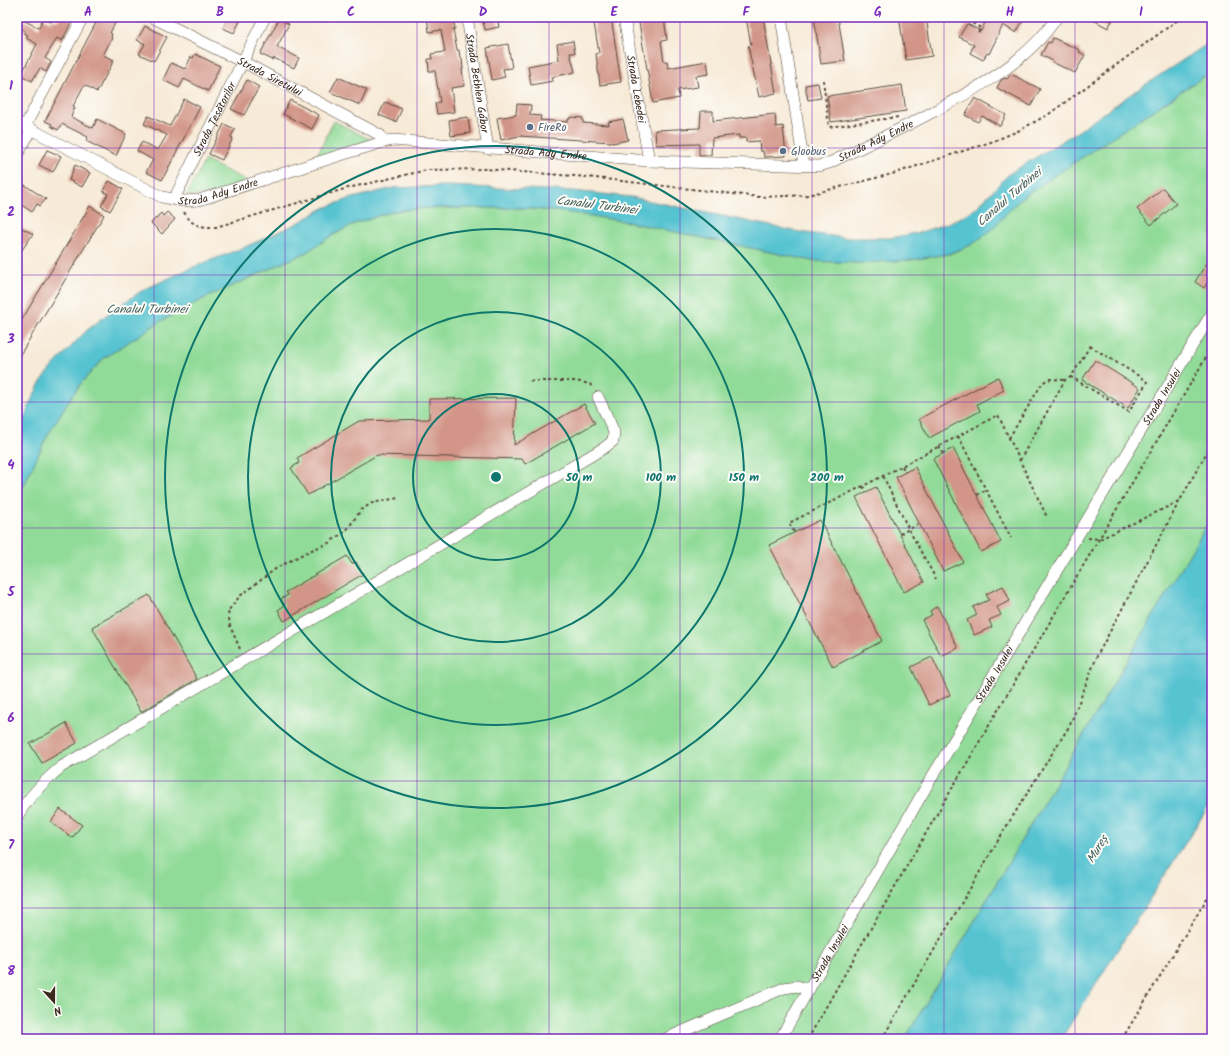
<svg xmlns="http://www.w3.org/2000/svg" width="1229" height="1056" font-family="Kalam,sans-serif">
	<rect width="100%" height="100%" fill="#fdfcf7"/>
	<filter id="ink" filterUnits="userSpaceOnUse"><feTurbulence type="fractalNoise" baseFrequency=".025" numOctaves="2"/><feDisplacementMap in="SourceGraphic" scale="8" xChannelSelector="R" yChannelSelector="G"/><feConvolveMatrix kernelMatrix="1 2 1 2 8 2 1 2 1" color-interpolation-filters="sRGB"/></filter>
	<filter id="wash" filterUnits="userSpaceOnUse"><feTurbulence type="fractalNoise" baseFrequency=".012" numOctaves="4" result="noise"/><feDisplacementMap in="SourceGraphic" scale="16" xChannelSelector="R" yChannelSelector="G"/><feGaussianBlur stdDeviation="0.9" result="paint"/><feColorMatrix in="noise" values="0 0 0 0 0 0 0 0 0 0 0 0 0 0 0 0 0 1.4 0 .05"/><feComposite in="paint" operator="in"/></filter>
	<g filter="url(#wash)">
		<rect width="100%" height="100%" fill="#f7ead7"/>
		<g fill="#91db98" stroke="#66825b">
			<polygon points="1212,71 1212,516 905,1039 17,1039 17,500 46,438 64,408 81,383 104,358 161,321 207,297 305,253 333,235 356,223 394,211 425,208 522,208 565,212 623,221 812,261 862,263 911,260 949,254 971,245 990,231 1021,198"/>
			<polygon points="334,121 371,140 370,142 314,161"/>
			<polygon points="205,160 251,183 219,194 186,196"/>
		</g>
		<g fill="#57c3d1" stroke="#497678">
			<polygon points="1212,41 1212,71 1021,198 990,231 971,245 948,254 911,260 862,263 812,261 623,221 565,212 522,208 425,208 394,211 356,223 333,235 305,253 207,297 161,321 104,358 81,383 64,408 46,438 17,500 17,438 30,403 39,385 51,368 86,331 113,310 143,290 191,268 245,247 298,223 324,208 349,199 393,188 446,186 573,191 631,197 799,232 848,238 891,238 921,232 954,221 975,209 1009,174 1080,130 1131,94"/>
			<polygon points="1212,516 1212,801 1061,1039 905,1039"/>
		</g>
		<g id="blocks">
			<g fill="#d29588">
				<polygon points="17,17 39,28 43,18 51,22 52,19 57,21 60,17 65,17 72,21 62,41 57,38 45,58 51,62 46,72 40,68 32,81 21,75 37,44 26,38 28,35 24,33 25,31 17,26"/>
				<polygon points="99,17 118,17 110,33 112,34 111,37 112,38 103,55 114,60 97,92 85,85 84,87 83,87 73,106 75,107 71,117 93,128 97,119 126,134 116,156 86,141 88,137 62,124 58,130 51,126 52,124 45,121"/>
				<polygon points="229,17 242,17 234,33 223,28"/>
				<polygon points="427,17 453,17 455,29 453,29 457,50 459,50 460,58 462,58 463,69 462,69 464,86 451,88 454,112 437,114 435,103 440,102 435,71 429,71 428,59 432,59 431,54 445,52 441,30 429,32"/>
				<polygon points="482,17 497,17 499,27 485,30"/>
				<polygon points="593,17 611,17 621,82 600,85 596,54 599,53"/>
				<polygon points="638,17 664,17 667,40 661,41 664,62 667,61 668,68 707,61 709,74 696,76 698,87 678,90 679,98 653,103"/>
				<polygon points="746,17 763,17 776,93 759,97 748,46 751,45"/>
				<polygon points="814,17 838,17 845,61 821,64"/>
				<polygon points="899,17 926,17 932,56 906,60"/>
				<polygon points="988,17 1025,17 1016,33 1003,25 989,54 987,53 983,60 970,53 974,45 959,37 967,24 981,31"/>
				<polygon points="1088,17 1114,17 1108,28"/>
				<polygon points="279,19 289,24 277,47 299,58 294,68 274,58 273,60 260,54"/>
				<polygon points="145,26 167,37 154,61 139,54 145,44 137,40"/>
				<polygon points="1053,38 1080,50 1079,52 1085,55 1075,73 1052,62 1053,61 1041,55 1048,42 1051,43"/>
				<polygon points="573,41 575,53 570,53 575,72 552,77 553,81 531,85 528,66 559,60 557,44"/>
				<polygon points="508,44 512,68 503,69 505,77 492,80 487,48"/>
				<polygon points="195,54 220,66 208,91 184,79 179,88 163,80 171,63 185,69 191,57 193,58"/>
				<polygon points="1011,74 1040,89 1031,106 997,88 1001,80 1005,78 1007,79"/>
				<polygon points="338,77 367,90 360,105 330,92"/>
				<polygon points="247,80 259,87 244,115 231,109"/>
				<polygon points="818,83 821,98 808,100 805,85"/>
				<polygon points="902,85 906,111 831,122 827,96"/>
				<polygon points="975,98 1006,115 1000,126 982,116 978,122 965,115"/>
				<polygon points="184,99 200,107 162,180 146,172 153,160 137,151 142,142 158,150 167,135 144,124 148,116 170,126"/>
				<polygon points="290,100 319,115 312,129 283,114"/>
				<polygon points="385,102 402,109 396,122 379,115"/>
				<polygon points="517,104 531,105 530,115 541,116 540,120 568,122 568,119 570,119 570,117 583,118 583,123 609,125 608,122 623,119 628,140 612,143 612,142 519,136 501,140 497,118 516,115"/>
				<polygon points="701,111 713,111 713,121 775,114 776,127 783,126 786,156 764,157 763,151 760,151 759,141 746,142 746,138 739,138 739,135 712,138 711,155 699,155 699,144 656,145 655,130 700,128"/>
				<polygon points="468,117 470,133 451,136 449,120"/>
				<polygon points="224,124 235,129 231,137 233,138 222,160 209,154"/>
				<polygon points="47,150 61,156 53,172 39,165"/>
				<polygon points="75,165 90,173 82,187 69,180"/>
				<polygon points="17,180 46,199 40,206 37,204 32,212 17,202"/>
				<polygon points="109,181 123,189 110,211 101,206 108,194 103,191"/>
				<polygon points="1163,188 1176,204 1151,225 1137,209"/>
				<polygon points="90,206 104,215 17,360 17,328"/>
				<polygon points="167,212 175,219 162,234 151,223 161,213 163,216"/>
				<polygon points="22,228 33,234 17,257 17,236"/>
				<polygon points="1206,264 1212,268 1212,275 1204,288 1195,282"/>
				<polygon points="1095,360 1140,388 1128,408 1082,380"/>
				<polygon points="998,377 1004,390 977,404 980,411 929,438 919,419"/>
				<polygon points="516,398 514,445 584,404 595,423 525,464 522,459 377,455 308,495 291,468 299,463 297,458 359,421 429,419 429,399"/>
				<polygon points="953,448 1001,542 981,552 933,459"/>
				<polygon points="915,467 963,562 943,571 896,477"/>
				<polygon points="876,487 924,582 904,592 856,497"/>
				<polygon points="820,520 882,641 833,667 769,545"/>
				<polygon points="347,556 352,564 356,562 363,574 284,621 278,610 285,605 281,599 288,595 286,592"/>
				<polygon points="1003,586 1010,601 997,607 1001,615 989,620 992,627 974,635 967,620 977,615 973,607 989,600 986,594"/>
				<polygon points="149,595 197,679 141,712 92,627"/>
				<polygon points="937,606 958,648 941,656 922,620 932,615 930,611"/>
				<polygon points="932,657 950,695 929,705 911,667"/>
				<polygon points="66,723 77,743 42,763 30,744"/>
				<polygon points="60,809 82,825 72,838 51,822"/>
			</g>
		</g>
	</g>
	<g filter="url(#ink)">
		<use href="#blocks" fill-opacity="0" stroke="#57473a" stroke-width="1"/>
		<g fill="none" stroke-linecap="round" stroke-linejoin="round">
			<defs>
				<g id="minor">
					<path id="s1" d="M152,17L249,65L380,135L383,142"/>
					<path id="s2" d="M467,17L488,149"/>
					<path id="s3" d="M624,17L649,161"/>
					<polyline points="781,17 804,165"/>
					<path id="s4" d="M17,122L162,197L183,201L199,200L344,154L383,142L393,140L649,161L819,166L829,163C862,147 895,132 927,115C974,90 1027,63 1057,17"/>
					<polyline points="25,126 83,17"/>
					<polyline points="17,155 31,130"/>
					<path id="s5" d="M176,200L177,193L265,17"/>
					<path d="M17,817C28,797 43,782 61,767L604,448L613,441L614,432L598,397"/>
					<polyline points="665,1039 784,988 797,986 809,990"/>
					<path id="s6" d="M780,1039L929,782L1212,313"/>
				</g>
			</defs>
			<use href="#minor" stroke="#57473a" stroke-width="12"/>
			<g stroke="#57473a" stroke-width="2" stroke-dasharray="3 3" stroke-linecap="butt">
				<polyline points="962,17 981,28 977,34"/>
				<polyline points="823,80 829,127 898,117"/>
				<path d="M184,212C193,227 200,227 216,227L348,188L427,170L484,169L587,177L760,197L808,195L892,174L994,141L1018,131L1049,114L1182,17"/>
				<polygon points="1090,346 1142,378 1147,382 1129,412 1071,377"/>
				<polyline points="530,381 576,381 590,384 593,389"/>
				<polyline points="958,436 1011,538"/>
				<polyline points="1009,438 1043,382 1051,379 1065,380"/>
				<polyline points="939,446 943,454"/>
				<polyline points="1020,460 1065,380 1071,377"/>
				<polyline points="902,466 905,472"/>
				<polyline points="883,476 909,530 936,579"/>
				<polyline points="863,486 866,492"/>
				<polyline points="977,495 986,490"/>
				<polyline points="794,532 789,523 883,476 998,415 1047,517"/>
				<polyline points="900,534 919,524"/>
				<polyline points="1088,538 1100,539 1178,502"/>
				<polyline points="240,649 230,626 228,611 240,596 278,567 309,551 327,544 346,531 361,510 372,503 398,498"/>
				<path d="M808,1039C939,806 1077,578 1212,347"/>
				<polyline points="882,1039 1006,827 1070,725 1097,656 1179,502 1212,443"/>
				<polyline points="1122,1039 1212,890"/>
			</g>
			<use href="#minor" stroke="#fff" stroke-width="11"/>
		</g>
	</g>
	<path fill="none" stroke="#7b2cbf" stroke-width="1" stroke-opacity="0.55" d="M154,17V1039M285,17V1039M417,17V1039M549,17V1039M680,17V1039M812,17V1039M944,17V1039M1075,17V1039M17,148H1212M17,275H1212M17,402H1212M17,528H1212M17,654H1212M17,781H1212M17,908H1212"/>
	<g fill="none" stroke="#0f766e" stroke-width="2">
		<circle cx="496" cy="477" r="83"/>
		<circle cx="496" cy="477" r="165"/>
		<circle cx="496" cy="477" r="248"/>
		<circle cx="496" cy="477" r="331"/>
	</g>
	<g fill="#5c6f8a" stroke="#fdfcf7" stroke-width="1.5">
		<circle cx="530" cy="127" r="4"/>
		<circle cx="783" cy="151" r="4"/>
	</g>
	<g text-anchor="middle" stroke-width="4" stroke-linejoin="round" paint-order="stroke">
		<g font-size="11" fill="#3b2a1e" stroke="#fdfcf7">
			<text dy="4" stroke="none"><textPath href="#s1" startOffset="132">Strada Siretului</textPath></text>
			<text dy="4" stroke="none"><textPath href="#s2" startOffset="67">Strada Bethlen Gábor</textPath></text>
			<text dy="4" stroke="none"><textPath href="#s3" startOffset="73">Strada Lebedei</textPath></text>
			<text dy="4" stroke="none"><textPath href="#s5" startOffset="90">Strada Țesătorilor</textPath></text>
			<text dy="4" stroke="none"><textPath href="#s4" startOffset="893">Strada Ady Endre</textPath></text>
			<text dy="4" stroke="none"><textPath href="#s4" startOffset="557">Strada Ady Endre</textPath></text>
			<text dy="4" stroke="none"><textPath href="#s4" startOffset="221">Strada Ady Endre</textPath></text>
			<text dy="4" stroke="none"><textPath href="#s6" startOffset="747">Strada Insulei</textPath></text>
			<text dy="4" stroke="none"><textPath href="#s6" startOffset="423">Strada Insulei</textPath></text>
			<text dy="4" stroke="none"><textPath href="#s6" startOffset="99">Strada Insulei</textPath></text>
		</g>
		<g font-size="11" fill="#4e5e75" stroke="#fdfcf7" text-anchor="start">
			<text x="538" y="131">FireRo</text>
			<text x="791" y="155">Gloobus</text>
		</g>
		<g font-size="12" font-style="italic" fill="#45605d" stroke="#fdfcf7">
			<text transform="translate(1009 197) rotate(-41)" y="4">Canalul Turbinei</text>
			<text transform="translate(597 205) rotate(7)" y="4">Canalul Turbinei</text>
			<text x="147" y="313">Canalul Turbinei</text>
			<text transform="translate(1097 849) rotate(-59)" y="4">Mureș</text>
		</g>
	</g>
	<circle cx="496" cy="477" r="6" fill="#0f766e" stroke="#fdfcf7" stroke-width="2"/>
	<g font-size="12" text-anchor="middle" font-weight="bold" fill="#0f766e" stroke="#fdfcf7" stroke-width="4" stroke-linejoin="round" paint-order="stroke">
		<text x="579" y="481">50 m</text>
		<text x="661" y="481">100 m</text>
		<text x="744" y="481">150 m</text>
		<text x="827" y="481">200 m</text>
	</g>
	<rect width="1229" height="1056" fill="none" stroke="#fdfcf7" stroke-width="44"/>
	<g transform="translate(54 1002) rotate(159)" stroke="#fdfcf7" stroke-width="3" paint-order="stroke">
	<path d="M0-3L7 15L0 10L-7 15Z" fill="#3b2a1e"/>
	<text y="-6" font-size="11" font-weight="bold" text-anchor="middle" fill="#3b2a1e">N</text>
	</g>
	<rect x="22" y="22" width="1185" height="1012" fill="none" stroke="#7b2cbf" stroke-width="1.5"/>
	<g font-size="13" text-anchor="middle" font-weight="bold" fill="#7b2cbf">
		<text x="88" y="16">A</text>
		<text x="220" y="16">B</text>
		<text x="351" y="16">C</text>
		<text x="483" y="16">D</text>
		<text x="614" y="16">E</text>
		<text x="746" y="16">F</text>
		<text x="878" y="16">G</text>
		<text x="1010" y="16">H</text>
		<text x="1141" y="16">I</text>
		<text x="11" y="90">1</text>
		<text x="11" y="216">2</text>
		<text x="11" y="343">3</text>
		<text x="11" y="469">4</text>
		<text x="11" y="596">5</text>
		<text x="11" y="722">6</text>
		<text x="11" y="849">7</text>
		<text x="11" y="975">8</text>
	</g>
</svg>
